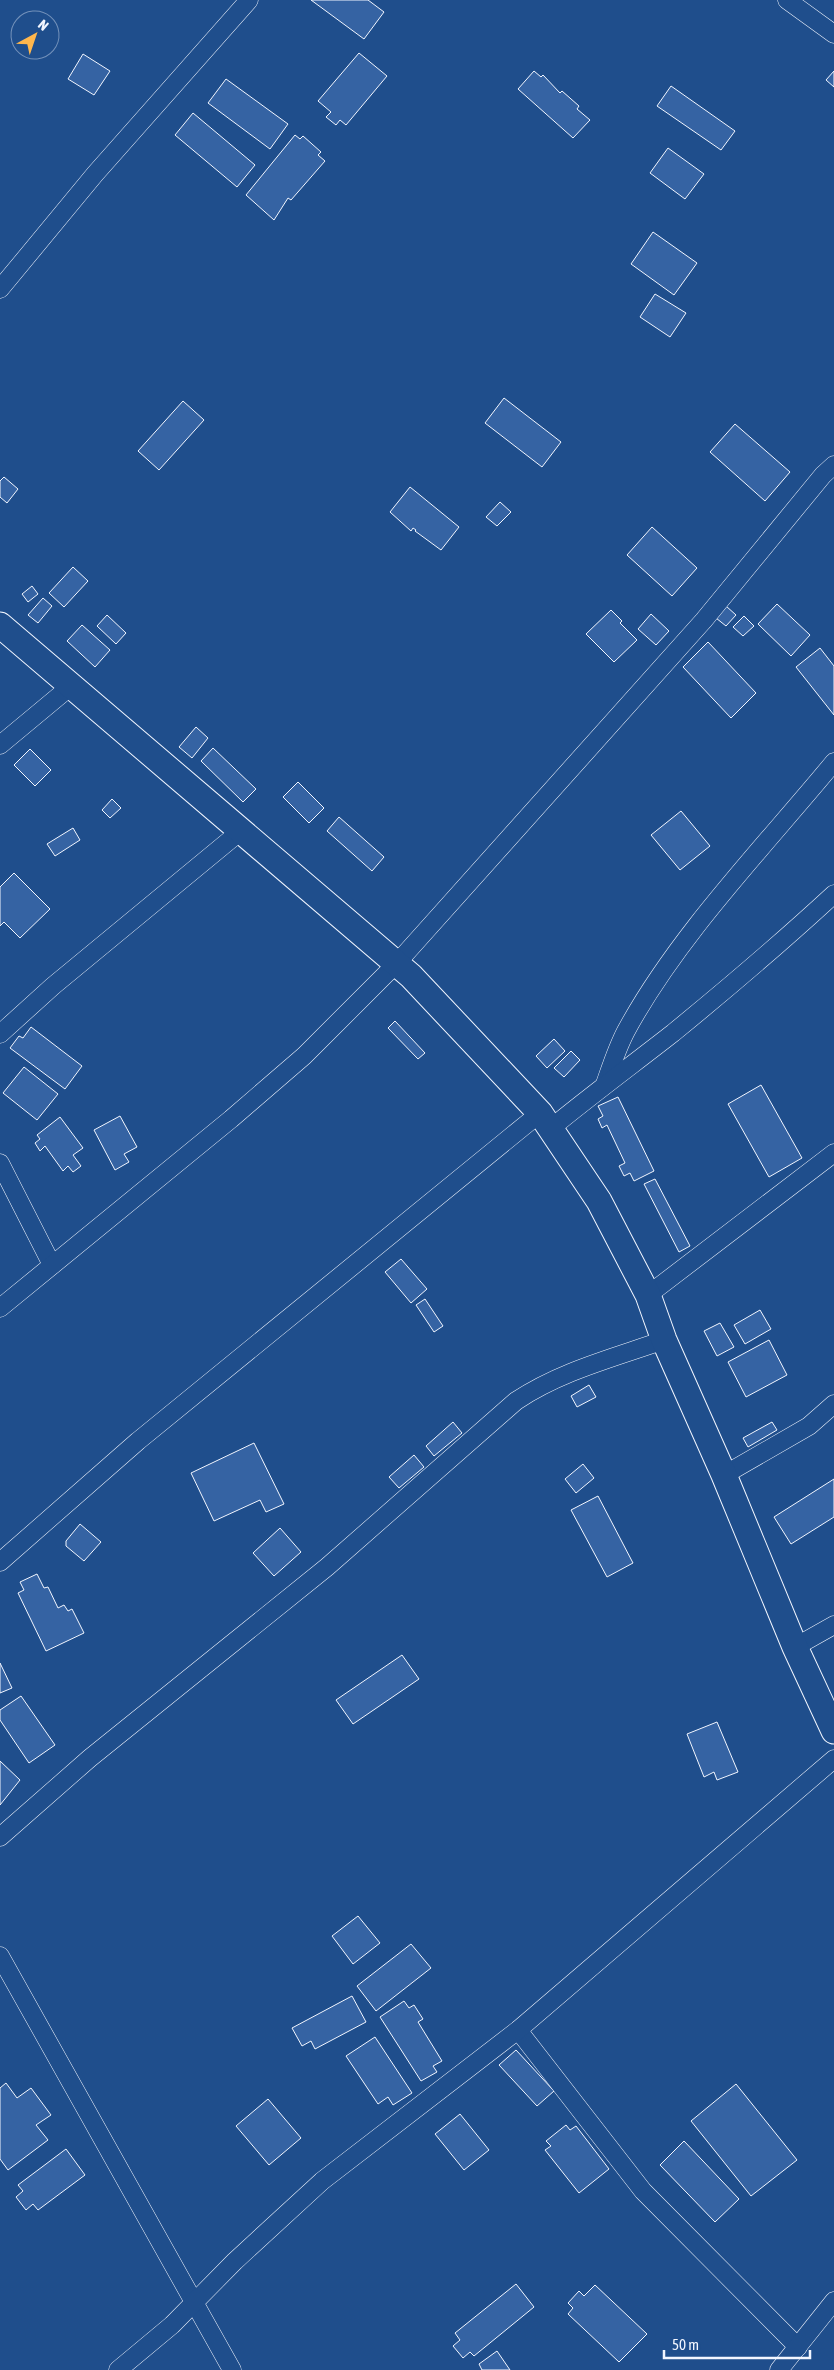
<svg xmlns="http://www.w3.org/2000/svg" width="834" height="2370" font-family="'Asap Condensed',sans-serif">
	<rect width="100%" height="100%" fill="#1f4e8c"/>
	<g fill="#3563a3" stroke="#f2f6ff">
		<polygon points="311,0 368,0 384,12 364,39"/>
		<polygon points="359,53 387,76 346,125 340,120 336,125 326,117 331,112 318,101"/>
		<polygon points="83,54 110,71 94,95 68,79"/>
		<polygon points="534,71 541,77 543,75 560,93 562,91 579,106 577,109 590,120 573,138 518,89"/>
		<polygon points="834,71 834,87 826,80"/>
		<polygon points="226,79 288,124 270,149 208,103"/>
		<polygon points="671,86 735,131 721,150 657,106"/>
		<polygon points="193,113 255,165 237,187 175,135"/>
		<polygon points="295,135 300,139 303,136 321,152 318,155 325,161 291,200 288,198 274,220 246,195"/>
		<polygon points="668,148 704,174 685,199 650,173"/>
		<polygon points="653,232 697,263 674,295 631,264"/>
		<polygon points="655,294 686,313 670,337 640,317"/>
		<polygon points="504,398 561,442 542,467 485,423"/>
		<polygon points="183,401 204,420 159,470 138,451"/>
		<polygon points="735,424 790,472 765,501 710,452"/>
		<polygon points="4,477 18,489 7,503 0,497 0,481"/>
		<polygon points="410,487 459,527 441,550 415,531 416,530 413,528 411,531 390,512"/>
		<polygon points="500,502 511,512 497,526 486,517"/>
		<polygon points="652,527 697,568 672,596 627,555"/>
		<polygon points="73,567 88,581 64,607 49,593"/>
		<polygon points="32,586 38,594 28,602 22,594"/>
		<polygon points="43,598 52,606 38,623 28,615"/>
		<polygon points="777,604 810,635 791,656 758,624"/>
		<polygon points="726,606 736,615 726,626 716,618"/>
		<polygon points="611,610 622,621 620,623 637,640 614,662 586,634"/>
		<polygon points="651,614 669,631 656,645 638,629"/>
		<polygon points="107,615 126,633 116,644 97,626"/>
		<polygon points="744,616 754,626 743,636 733,627"/>
		<polygon points="82,625 110,650 95,667 67,641"/>
		<polygon points="708,642 756,693 731,718 683,667"/>
		<polygon points="820,648 834,666 834,715 796,667"/>
		<polygon points="196,727 208,738 192,758 179,747"/>
		<polygon points="213,748 256,789 243,802 201,761"/>
		<polygon points="30,749 51,770 35,786 14,765"/>
		<polygon points="298,782 324,808 309,823 283,797"/>
		<polygon points="112,799 121,808 110,818 102,810"/>
		<polygon points="681,811 710,846 680,870 651,835"/>
		<polygon points="339,817 384,857 372,871 327,831"/>
		<polygon points="73,828 80,840 55,856 47,844"/>
		<polygon points="14,873 50,909 20,938 4,922 0,926 0,887"/>
		<polygon points="395,1021 425,1053 418,1059 388,1028"/>
		<polygon points="31,1027 82,1066 65,1089 10,1048 19,1036 23,1038"/>
		<polygon points="554,1039 565,1051 547,1068 536,1056"/>
		<polygon points="571,1051 580,1060 564,1077 554,1068"/>
		<polygon points="24,1067 58,1094 37,1120 3,1093"/>
		<polygon points="761,1085 802,1158 769,1177 728,1104"/>
		<polygon points="618,1097 654,1171 634,1181 630,1173 624,1176 619,1166 625,1163 607,1125 602,1128 598,1119 603,1116 598,1106"/>
		<polygon points="120,1116 137,1147 124,1154 129,1162 115,1170 94,1130"/>
		<polygon points="60,1117 83,1148 73,1155 81,1166 73,1172 68,1166 63,1171 45,1146 40,1151 35,1143 40,1139 37,1135"/>
		<polygon points="655,1179 690,1246 679,1252 644,1184"/>
		<polygon points="401,1259 427,1289 411,1303 385,1272"/>
		<polygon points="425,1299 443,1326 434,1332 416,1305"/>
		<polygon points="760,1310 771,1329 745,1344 734,1325"/>
		<polygon points="720,1323 734,1347 717,1356 704,1331"/>
		<polygon points="769,1340 787,1375 746,1397 728,1362"/>
		<polygon points="589,1385 596,1397 577,1407 571,1396"/>
		<polygon points="453,1422 462,1433 434,1456 426,1446"/>
		<polygon points="772,1422 777,1430 748,1447 743,1438"/>
		<polygon points="254,1443 284,1504 266,1512 260,1500 214,1521 191,1473"/>
		<polygon points="414,1455 424,1467 399,1488 389,1477"/>
		<polygon points="583,1464 594,1478 576,1493 565,1479"/>
		<polygon points="834,1479 834,1517 791,1544 774,1517"/>
		<polygon points="598,1496 633,1563 607,1577 571,1510"/>
		<polygon points="80,1524 101,1542 84,1561 66,1546 66,1541"/>
		<polygon points="280,1528 301,1552 274,1576 253,1553"/>
		<polygon points="37,1574 44,1588 48,1587 58,1608 64,1605 68,1611 72,1609 84,1633 46,1651 18,1593 24,1590 20,1582"/>
		<polygon points="402,1655 419,1679 353,1724 336,1700"/>
		<polygon points="0,1663 12,1688 0,1693"/>
		<polygon points="21,1696 55,1745 29,1763 0,1720 0,1710"/>
		<polygon points="717,1722 738,1772 717,1780 714,1772 704,1777 687,1734"/>
		<polygon points="0,1761 20,1780 0,1805"/>
		<polygon points="358,1916 380,1943 353,1964 332,1936"/>
		<polygon points="411,1944 431,1968 376,2011 357,1986"/>
		<polygon points="352,1996 366,2022 315,2049 311,2041 302,2046 292,2028"/>
		<polygon points="404,2001 409,2008 414,2005 423,2019 418,2022 442,2061 433,2066 437,2072 421,2081 380,2017"/>
		<polygon points="375,2037 412,2093 393,2105 388,2097 378,2104 346,2056"/>
		<polygon points="516,2050 554,2091 537,2106 499,2065"/>
		<polygon points="6,2083 17,2098 31,2088 51,2115 36,2125 48,2140 8,2170 0,2159 0,2088"/>
		<polygon points="736,2084 797,2160 751,2196 691,2121"/>
		<polygon points="268,2099 301,2138 269,2165 236,2126"/>
		<polygon points="460,2114 489,2150 464,2170 435,2134"/>
		<polygon points="566,2125 570,2130 576,2126 609,2169 579,2193 545,2150 551,2146 546,2141"/>
		<polygon points="684,2141 739,2199 715,2222 660,2165"/>
		<polygon points="66,2149 85,2175 38,2210 33,2204 26,2210 16,2197 23,2191 18,2185"/>
		<polygon points="516,2284 534,2307 474,2356 470,2352 463,2358 453,2346 460,2340 455,2333"/>
		<polygon points="595,2285 647,2334 619,2362 568,2314 573,2308 568,2303 579,2291 584,2296"/>
		<polygon points="497,2351 510,2370 482,2370 479,2364"/>
	</g>
	<g fill="none" stroke-linecap="round" stroke-linejoin="round">
		<defs>
			<g id="street">
				<polyline points="787,0 834,34"/>
				<polyline points="0,289 95,174 249,0"/>
				<polyline points="0,745 71,686"/>
				<polyline points="0,1034 53,986 242,830"/>
				<path d="M605,1084C611,1067 617,1048 626,1031C678,935 764,847 834,762"/>
				<path d="M550,1129C590,1096 632,1065 673,1033C728,988 782,942 834,894"/>
				<polyline points="0,1163 52,1265"/>
				<polyline points="648,1295 834,1153"/>
				<polyline points="0,1308 231,1119 304,1056 397,963 704,620 823,475 834,465"/>
				<polyline points="724,1475 809,1426 834,1404"/>
				<polyline points="0,1562 138,1441 540,1113"/>
				<polyline points="795,1647 834,1625"/>
				<path d="M0,1837L90,1758L327,1567L516,1401C561,1371 613,1358 664,1340"/>
				<polyline points="0,1956 232,2370"/>
				<polyline points="518,2030 643,2191 798,2347"/>
				<polyline points="118,2370 172,2325 235,2261 322,2181 518,2030 834,1759"/>
				<polyline points="779,2370 834,2301"/>
			</g>
			<polyline id="secondary" points="0,625 411,976 540,1113 599,1201 648,1295 664,1340 724,1475 795,1647 834,1731"/>
		</defs>
		<use href="#street" stroke="#f2f6ff" stroke-width="19"/>
		<use href="#secondary" stroke="#f2f6ff" stroke-width="27"/>
		<use href="#street" stroke="#1f4e8c" stroke-width="18"/>
		<use href="#secondary" stroke="#1f4e8c" stroke-width="25"/>
	</g>
	<g transform="translate(35 35) rotate(40)"><circle r="24" fill="#1f4e8c" stroke="#7391ba"/>
	<path d="M0-4L9 19L0 12L-9 19Z" fill="#ffb74d"/>
	<text y="-8" font-size="14" font-weight="bold" text-anchor="middle" fill="#f2f6ff">N</text>
	</g>
	<path d="M664 2350v8h146v-8" fill="none" stroke="#f2f6ff" stroke-width="2.5"/>
	<text x="672" y="2350" font-size="15" fill="#f2f6ff" stroke="#1f4e8c" stroke-width="4" paint-order="stroke">50 m</text>
</svg>
